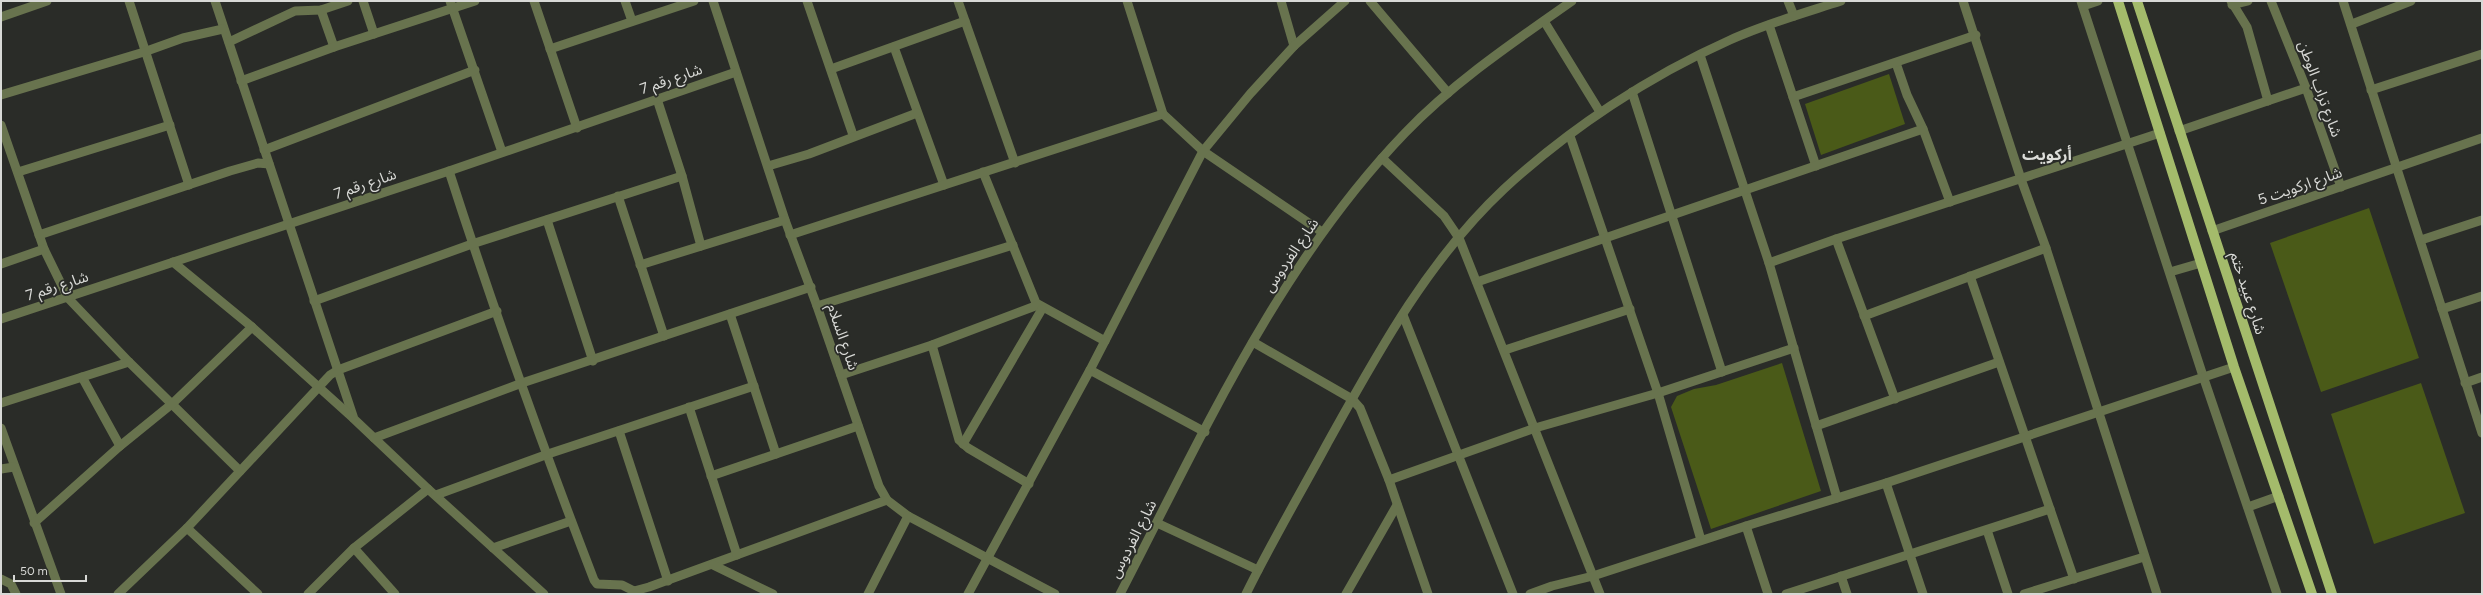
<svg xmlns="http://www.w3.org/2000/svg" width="2483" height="595" font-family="Figtree,'Noto Sans Arabic',sans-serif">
	<rect width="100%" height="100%" fill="#2a2c28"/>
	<g fill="#4a5a18">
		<polygon points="1889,74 1905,124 1821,155 1805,104"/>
		<polygon points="2369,208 2419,358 2321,392 2270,243"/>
		<polygon points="1782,363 1821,491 1711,529 1671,407 1677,396 1694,389 1716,385"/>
		<polygon points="2421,383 2465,513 2374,544 2331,414"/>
	</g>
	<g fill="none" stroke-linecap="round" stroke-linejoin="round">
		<g stroke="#68734e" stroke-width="9">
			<polyline points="129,1 189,185"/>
			<polyline points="215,1 354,419 428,489 544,594"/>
			<polyline points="363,1 374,34"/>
			<polyline points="450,1 502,152"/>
			<polyline points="534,1 577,128"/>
			<polyline points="625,1 632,21"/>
			<polyline points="713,1 785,220 817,306 879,486 887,500 908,516 1055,594"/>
			<polyline points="807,1 853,135"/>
			<polyline points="958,1 1015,163"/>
			<polyline points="1127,1 1163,114 1203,151 1322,232"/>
			<polyline points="1281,1 1294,46"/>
			<polyline points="1370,1 1448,93"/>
			<polyline points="1788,1 1794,16"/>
			<polyline points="1963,1 2021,179 2046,248 2157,594"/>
			<polyline points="2081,1 2203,376 2277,594"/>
			<polyline points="2231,1 2247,27 2268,101"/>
			<polyline points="2271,1 2306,88 2341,187"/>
			<polyline points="2343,1 2482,433"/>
			<polyline points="2232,5 2248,1"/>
			<polyline points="2083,6 2098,1"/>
			<polyline points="321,10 334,47"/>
			<polyline points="1,17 47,1"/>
			<polyline points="1544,21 1600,112"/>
			<polyline points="2352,24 2411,1"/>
			<polyline points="1769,25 1816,166"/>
			<polyline points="229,42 295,11 321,10 348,1"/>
			<polyline points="894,47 944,185"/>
			<polyline points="550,49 694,1"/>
			<polyline points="1700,55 1769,263 1837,498"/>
			<polyline points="1896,63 1907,95 1923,129 1950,202"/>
			<polyline points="831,69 965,21"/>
			<polyline points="241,81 334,47 475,1"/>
			<polyline points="2371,90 2482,54"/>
			<polyline points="1632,92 1722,372"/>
			<polyline points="1,95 144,52 183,38 223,29"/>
			<polyline points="1793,97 1976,35"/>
			<polyline points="657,99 682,176 701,246"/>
			<polyline points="1,125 44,249 68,298 129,362 240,471"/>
			<polyline points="2179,131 2306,88"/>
			<polyline points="1570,136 1658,393 1701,540"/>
			<polyline points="264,150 475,70"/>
			<polyline points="1382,158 1444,216 1459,238 1600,594"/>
			<polyline points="768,166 809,154 917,113"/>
			<path d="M449,171C493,308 542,445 594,580L597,584L622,585L634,591L649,587L887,500"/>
			<polyline points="18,172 170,125"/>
			<polyline points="983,172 1036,303 1105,341"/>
			<polyline points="618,196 664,336"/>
			<polyline points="547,220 593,361"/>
			<polyline points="2212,231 2482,138"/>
			<polyline points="39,235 230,171 258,163 269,164"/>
			<polyline points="790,235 1163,114"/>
			<polyline points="1836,239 1895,399"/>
			<polyline points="2421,240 2482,220"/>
			<polyline points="173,262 252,327 353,418"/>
			<polyline points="1769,263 1836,239 2160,133"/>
			<polyline points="1,264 44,249"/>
			<polyline points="640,265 785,220"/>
			<polyline points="2170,272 2201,263"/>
			<polyline points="1970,276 2074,579"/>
			<polyline points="1477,282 1923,129"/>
			<polyline points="314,301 472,244 682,176"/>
			<polyline points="817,306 1013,245"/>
			<polyline points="2442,309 2482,296"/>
			<polyline points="730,314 776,454"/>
			<polyline points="1403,315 1513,594"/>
			<polyline points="1864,316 2046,248"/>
			<polyline points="1,319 449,171 736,72"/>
			<polyline points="1253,342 1352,399 1360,408 1389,480 1428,594"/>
			<polyline points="932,345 959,440 968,448 1029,484"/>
			<polyline points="1505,350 1630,309"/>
			<polyline points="1090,370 1205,432"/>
			<polyline points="841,375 932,345 1038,305"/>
			<polyline points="82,377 120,446"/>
			<polyline points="2465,383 2482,377"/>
			<polyline points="1,403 129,362"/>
			<polyline points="689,407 737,555"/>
			<polyline points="1816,426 1999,362"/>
			<polyline points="1,428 61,594"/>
			<polyline points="619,431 668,581"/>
			<polyline points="374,438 522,383 811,287"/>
			<polyline points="963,444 1042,309"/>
			<polyline points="1,469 14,467"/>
			<polyline points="711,476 858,426"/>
			<polyline points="1389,480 1535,428 1658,393 1794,348"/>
			<polyline points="1886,483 1923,594"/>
			<polyline points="436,495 548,454 754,386"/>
			<polyline points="2248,507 2279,496"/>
			<polyline points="34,523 120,446 173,403 252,327"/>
			<polyline points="1157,523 1258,570"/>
			<polyline points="1746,526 1768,594"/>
			<polyline points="187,528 258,594"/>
			<polyline points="1987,530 2008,594"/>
			<polyline points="354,548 395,594"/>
			<polyline points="493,548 571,521"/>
			<polyline points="713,565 773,594"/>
			<polyline points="1841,576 1847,594"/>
			<polyline points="1,579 11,584 16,594"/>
			<polyline points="118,594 187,528 330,375 338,370 497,311"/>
			<polyline points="308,594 354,548 428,489"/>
			<polyline points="868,594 908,516"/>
			<polyline points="968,594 1090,370 1203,151 1250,94 1294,46 1345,1"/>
			<path d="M1120,594C1203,434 1279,264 1405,133C1454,82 1515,41 1572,1"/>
			<path d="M1246,594C1271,543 1300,494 1327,444C1377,354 1428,260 1504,189C1569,129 1649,76 1730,40C1765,24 1804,13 1841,1"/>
			<polyline points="1346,594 1397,505"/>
			<polyline points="1530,594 1552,586 1593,576 1746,526 1886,483 2234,367"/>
			<polyline points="1786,594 2050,509"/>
			<polyline points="2024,594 2144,557"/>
		</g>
		<g stroke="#a4bb6b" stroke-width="10">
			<polyline points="2118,1 2234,367 2312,594"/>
			<polyline points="2137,1 2332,594"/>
		</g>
	</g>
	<g text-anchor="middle" stroke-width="3.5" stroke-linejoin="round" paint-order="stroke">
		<g font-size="15" fill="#d8d9d6" stroke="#2a2c28">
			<text transform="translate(671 79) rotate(-19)" y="5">شارع رقم 7</text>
			<text transform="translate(2320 89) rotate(70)" y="5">شارع تراب الوطن</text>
			<text transform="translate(365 184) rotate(-19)" y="5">شارع رقم 7</text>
			<text transform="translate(2300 186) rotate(-19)" y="5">شارع اركويت 5</text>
			<text transform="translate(1291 255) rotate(-56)" y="5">شارع الفردوس</text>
			<text transform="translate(57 286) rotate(-18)" y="5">شارع رقم 7</text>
			<text transform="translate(2248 293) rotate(72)" y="5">شارع عبيد ختم</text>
			<text transform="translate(843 337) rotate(71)" y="5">شارع السلام</text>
			<text transform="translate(1133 539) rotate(-63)" y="5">شارع الفردوس</text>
		</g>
		<g font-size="16" font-weight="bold" fill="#dddeda" stroke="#2a2c28">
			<text x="2047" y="160">أركويت</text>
		</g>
	</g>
	<rect width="2483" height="595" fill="none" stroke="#d8d9d6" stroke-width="4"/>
	<path d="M14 575v6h72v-6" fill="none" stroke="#d8d9d6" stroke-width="2"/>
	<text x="20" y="575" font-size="12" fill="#d8d9d6" stroke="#2a2c28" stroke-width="3" paint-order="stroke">50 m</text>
</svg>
